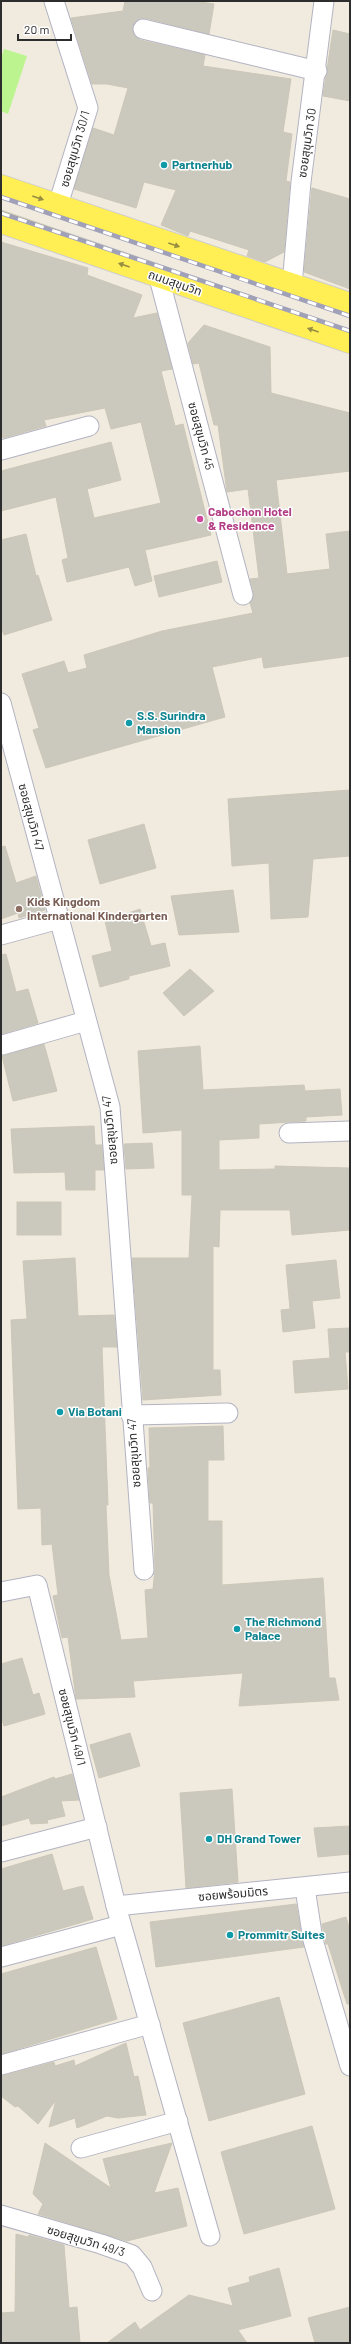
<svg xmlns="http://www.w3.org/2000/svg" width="351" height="2344" font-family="Barlow,'Noto Sans Thai',sans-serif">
	<rect width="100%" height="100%" fill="#f0ebde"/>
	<polygon fill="#bcf490" points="4,49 27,56 8,114 1,111 1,58"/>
	<g fill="#cbc9bd" stroke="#ccc7b7">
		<polygon points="125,1 194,1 214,4 209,34 145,18 135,22 133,32 140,40 205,55 203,66 291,79 283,132 292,134 286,181 290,182 284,252 265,262 247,256 249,250 190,231 188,236 161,225 176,190 144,182 136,208 74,189 93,128 114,135 128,88 107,84 92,84 71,18 123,11"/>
		<polygon points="333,30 350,34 350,101 323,96"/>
		<polygon points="312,188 350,199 350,289 304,272"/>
		<polygon points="1,242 88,268 87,275 142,295 133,318 157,313 172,369 161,371 175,426 183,424 211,535 145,550 152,581 135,586 129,567 67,582 62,560 68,558 56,497 1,511 1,471 111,442 121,480 87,489 94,518 161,503 141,422 111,429 105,408 44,420 46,426 3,438 1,431"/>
		<polygon points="204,325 270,347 271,393 350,413 350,471 276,480 287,574 330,569 326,534 350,531 350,656 264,668 262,657 212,667 225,717 46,768 33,730 39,728 22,674 64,661 68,673 87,668 84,655 162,631 253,613 250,603 254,593 250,579 259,578 248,489 227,492 218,425 214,425 199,363 193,364 188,343"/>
		<polygon points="26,534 36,576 38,575 52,620 4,635 1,627 1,540"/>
		<polygon points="217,561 222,582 159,597 154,576"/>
		<polygon points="350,790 350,856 313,859 308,917 271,919 269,863 232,866 228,799"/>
		<polygon points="144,824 156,868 100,884 88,840"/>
		<polygon points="5,846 16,883 36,876 45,910 19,918 18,913 1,919 1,847"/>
		<polygon points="233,890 239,932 179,935 171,896"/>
		<polygon points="140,909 151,946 165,943 170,966 129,976 129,979 100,987 92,956 112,951 105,921"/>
		<polygon points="6,954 16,992 28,989 38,1023 1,1034 1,955"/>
		<polygon points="190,969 214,991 184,1016 163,993"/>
		<polygon points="44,1044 57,1091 13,1101 2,1056"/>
		<polygon points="200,1046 203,1090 304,1085 305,1091 340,1089 342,1115 306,1117 306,1121 259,1124 259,1138 219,1140 219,1170 275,1169 275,1166 350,1168 350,1230 292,1235 290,1210 220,1210 219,1247 213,1246 213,1370 220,1370 221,1395 143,1400 132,1258 189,1258 192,1195 182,1195 182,1130 143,1133 138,1051"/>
		<polygon points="94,1126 95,1145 102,1145 104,1170 95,1170 95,1190 66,1190 65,1172 14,1173 11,1129"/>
		<polygon points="152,1143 154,1168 126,1169 124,1144"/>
		<rect x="17" y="1202" width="44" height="33"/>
		<polygon points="75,1258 78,1316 114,1315 117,1347 102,1347 108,1505 106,1505 109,1575 121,1640 148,1638 145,1590 153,1589 155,1569 153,1503 150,1503 148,1468 150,1468 149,1428 223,1426 224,1460 208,1460 208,1521 222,1521 222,1585 323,1578 329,1678 335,1678 339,1700 239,1706 243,1673 133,1681 135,1697 76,1699 68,1637 62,1638 53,1596 58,1595 52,1544 42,1545 41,1508 18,1509 11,1320 27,1319 23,1261"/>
		<polygon points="336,1260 340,1298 312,1301 315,1328 283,1332 281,1310 290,1309 286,1265"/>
		<polygon points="350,1328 350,1352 345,1352 348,1389 295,1393 293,1361 330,1358 328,1329"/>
		<polygon points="22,1658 33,1695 39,1693 45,1714 4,1726 1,1716 1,1664"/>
		<polygon points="130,1733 140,1766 99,1778 90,1745"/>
		<polygon points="72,1774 79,1800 61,1801 65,1816 47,1820 48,1823 31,1824 29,1818 1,1826 1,1797 54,1777 55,1779"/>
		<polygon points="232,1789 238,1882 186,1888 180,1793"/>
		<polygon points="350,1826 350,1854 318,1857 314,1828"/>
		<polygon points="52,1854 63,1891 83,1886 93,1919 1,1946 1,1869"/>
		<polygon points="296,1904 304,1947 156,1967 150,1922"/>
		<polygon points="346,1917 350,1931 350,2004 347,2004 328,1944 326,1944 322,1924"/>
		<polygon points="96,1947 117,2019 1,2054 1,1974"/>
		<polygon points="279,1997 305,2094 209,2121 183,2023"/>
		<polygon points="126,2043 134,2077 138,2076 146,2115 118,2118 107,2116 77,2128 75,2118 49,2127 56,2100 38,2124 18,2106 15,2107 1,2096 1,2076 54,2062 55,2066 74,2060 75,2066"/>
		<polygon points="312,2126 335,2209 244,2234 221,2152"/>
		<polygon points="45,2143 111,2188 103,2159 172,2143 154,2193 178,2188 187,2226 127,2241 38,2214 43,2204 33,2194"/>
		<polygon points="16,2234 28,2237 29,2235 64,2245 69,2308 77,2307 80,2343 1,2343 1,2313 15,2312"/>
		<polygon points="279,2268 291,2316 238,2330 247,2343 107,2343 135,2322 140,2330 189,2295 233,2306 228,2288 250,2282 249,2277"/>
		<polygon points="350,2307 350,2343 315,2343 308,2318"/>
	</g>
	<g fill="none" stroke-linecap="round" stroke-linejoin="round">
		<defs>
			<g id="minor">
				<polyline points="54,1 88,108 58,205"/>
				<polyline points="143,29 317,71"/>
				<polyline points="159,278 243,595"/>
				<polyline points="292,285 301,182 324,1"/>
				<polyline points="1,450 89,426"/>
				<polyline points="1,703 110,1107 144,1570"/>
				<polyline points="1,935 59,919"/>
				<polyline points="2,1045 86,1021"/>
				<polyline points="289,1133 350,1131"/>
				<polyline points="131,1415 228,1413"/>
				<polyline points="1,1592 37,1585 116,1906 210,2236"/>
				<polyline points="1,1852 97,1827"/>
				<polyline points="305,1888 313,1940 350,2066"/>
				<polyline points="116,1906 350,1882"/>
				<polyline points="1,1957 121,1925"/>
				<polyline points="1,2065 150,2024"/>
				<polyline points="81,2148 178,2121"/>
				<polyline points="1,2215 101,2244 132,2255 142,2267 152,2291"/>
			</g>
			<g id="primary">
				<polyline points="1,186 350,304"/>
				<polyline points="1,222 350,342"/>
			</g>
		</defs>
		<use href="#minor" stroke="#b2b3c2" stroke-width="21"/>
		<use href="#primary" stroke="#cdcdcd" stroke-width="24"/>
		<use href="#minor" stroke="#fff" stroke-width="19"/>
		<use href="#primary" stroke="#ffee54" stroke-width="22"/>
		<defs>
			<g id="rail">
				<polyline points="1,197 350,316"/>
				<polyline points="1,213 350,331"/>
			</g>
		</defs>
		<use href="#rail" stroke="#a0a0b9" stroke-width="4.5"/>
		<use href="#rail" stroke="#fff" stroke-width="3" stroke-dasharray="9" stroke-linecap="butt"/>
	</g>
	<defs><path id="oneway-solid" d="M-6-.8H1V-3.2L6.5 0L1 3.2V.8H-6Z"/></defs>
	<g fill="#968e40">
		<use href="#oneway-solid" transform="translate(38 198) rotate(19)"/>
		<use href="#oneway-solid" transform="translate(174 245) rotate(19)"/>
		<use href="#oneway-solid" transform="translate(124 265) rotate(-161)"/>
		<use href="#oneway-solid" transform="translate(313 330) rotate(-161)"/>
	</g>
	<g fill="#0f9aa8" stroke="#fff" stroke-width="1.5">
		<circle cx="164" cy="165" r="4"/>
		<circle cx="129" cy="723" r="4"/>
		<circle cx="60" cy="1412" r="4"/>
		<circle cx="237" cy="1629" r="4"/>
		<circle cx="209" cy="1839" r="4"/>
		<circle cx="230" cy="1935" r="4"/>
	</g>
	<circle fill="#d1479c" stroke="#fff" stroke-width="1.5" cx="200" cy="519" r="4"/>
	<circle fill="#8d6e63" stroke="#fff" stroke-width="1.5" cx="19" cy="909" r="4"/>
	<g text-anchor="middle" stroke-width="3" stroke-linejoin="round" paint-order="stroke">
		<g font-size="12" fill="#2d2d2d" stroke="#fff">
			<text transform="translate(307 143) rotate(-82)" y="4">ซอยสุขุมวิท 30</text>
			<text transform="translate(75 149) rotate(-74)" y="4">ซอยสุขุมวิท 30/1</text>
			<text transform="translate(175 283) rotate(19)" y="4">ถนนสุขุมวิท</text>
			<text transform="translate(201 436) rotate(75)" y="4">ซอยสุขุมวิท 45</text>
			<text transform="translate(31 817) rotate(75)" y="4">ซอยสุขุมวิท 47</text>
			<text transform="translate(110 1130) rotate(-96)" y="4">ซอยสุขุมวิท 47</text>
			<text transform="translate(134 1453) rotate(-94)" y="4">ซอยสุขุมวิท 47</text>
			<text transform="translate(72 1727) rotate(76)" y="4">ซอยสุขุมวิท 49/1</text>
			<text transform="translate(233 1894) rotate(-5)" y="4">ซอยพร้อมมิตร</text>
			<text transform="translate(86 2241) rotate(17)" y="4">ซอยสุขุมวิท 49/3</text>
		</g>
		<g font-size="12" font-weight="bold" fill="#0d838f" stroke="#fff" text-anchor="start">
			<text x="172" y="169">Partnerhub</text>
			<text x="137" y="720">S.S. Surindra<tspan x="137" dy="14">Mansion</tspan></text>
			<text x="68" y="1416">Via Botani</text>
			<text x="245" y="1626">The Richmond<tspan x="245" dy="14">Palace</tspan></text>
			<text x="217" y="1843">DH Grand Tower</text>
			<text x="238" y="1939">Prommitr Suites</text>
		</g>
		<g font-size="12" font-weight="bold" fill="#b23c85" stroke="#fff" text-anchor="start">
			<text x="208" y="516">Cabochon Hotel<tspan x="208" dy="14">&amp; Residence</tspan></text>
		</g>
		<g font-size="12" font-weight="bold" fill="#785e54" stroke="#fff" text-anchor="start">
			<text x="27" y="906">Kids Kingdom<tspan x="27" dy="14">International Kindergarten</tspan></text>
		</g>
	</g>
	<rect width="351" height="2344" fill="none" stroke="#2d2d2d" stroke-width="4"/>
	<path d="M18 34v6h53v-6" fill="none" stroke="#2d2d2d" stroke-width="2"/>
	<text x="24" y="34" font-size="12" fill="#2d2d2d" stroke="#ffffff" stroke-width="3" paint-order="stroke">20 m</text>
</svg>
